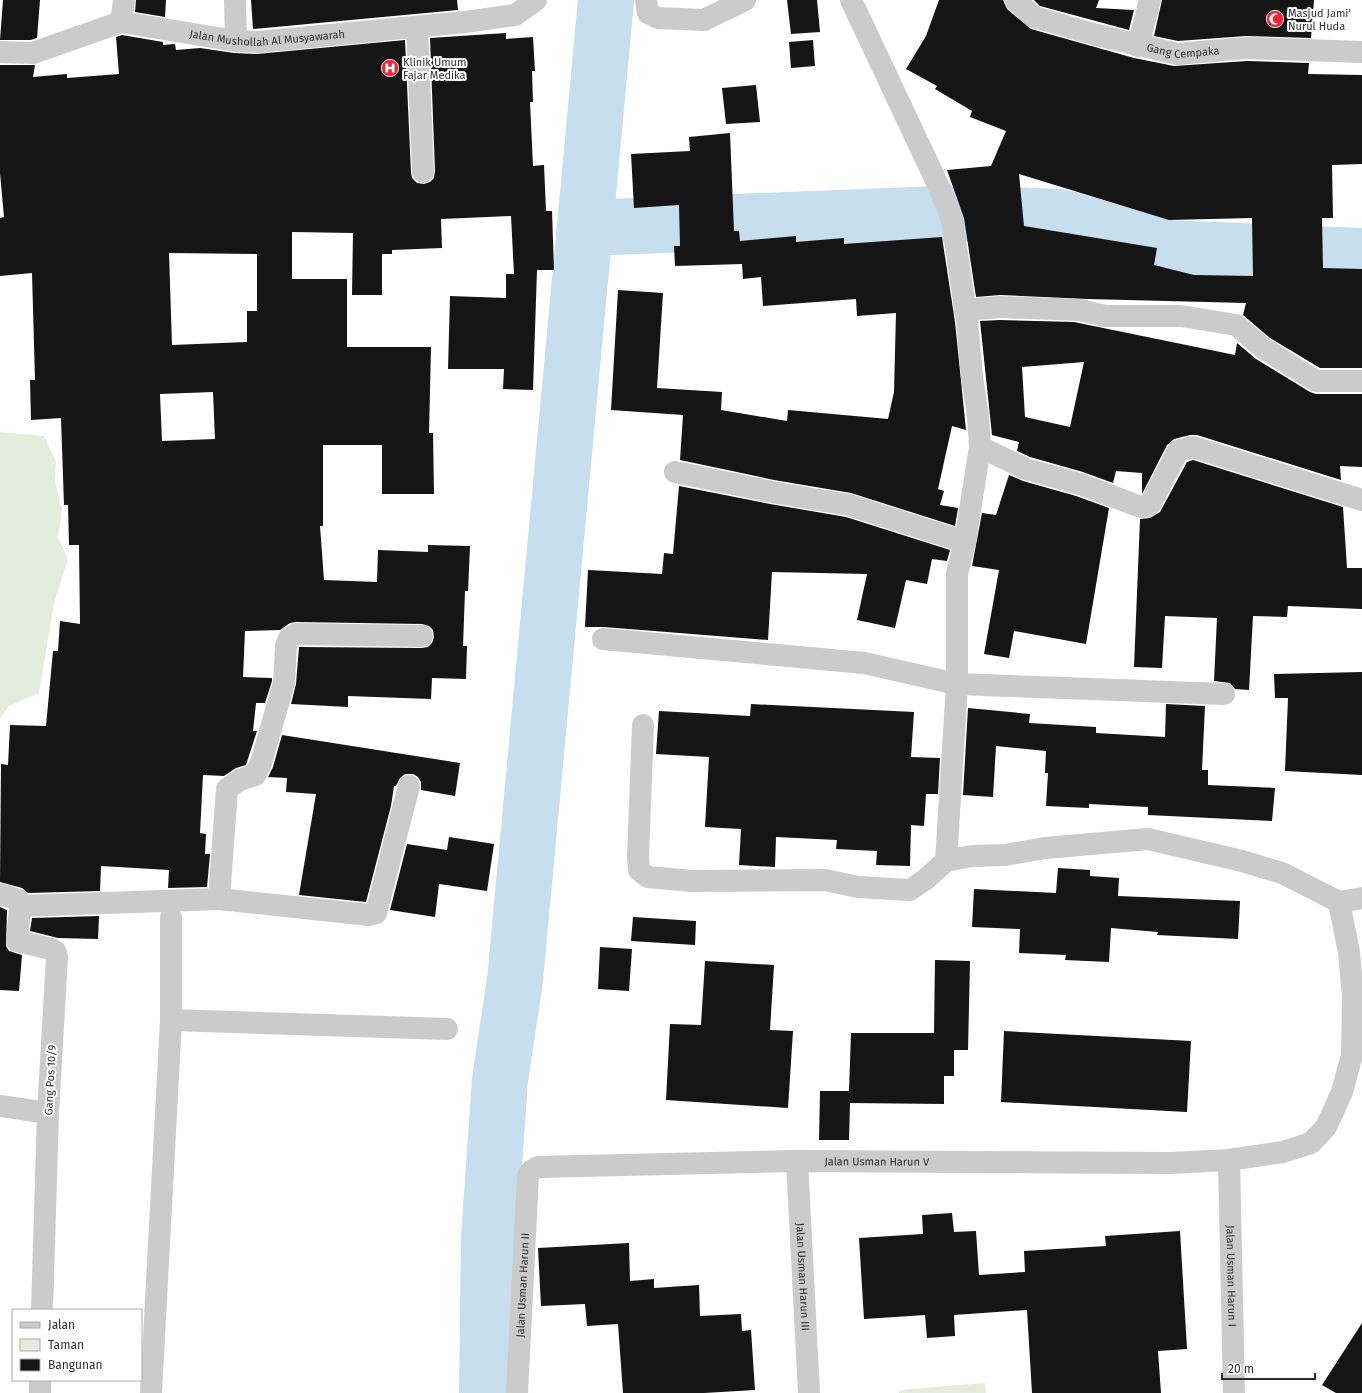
<svg xmlns="http://www.w3.org/2000/svg" width="1362" height="1393" font-family="'Fira Sans',sans-serif">
	<rect width="100%" height="100%" fill="#fff"/>
	<g fill="#e4eddb">
		<polygon points="0,432 44,436 56,462 55,482 62,509 58,537 68,560 54,603 39,693 9,706 0,718"/>
		<polygon points="985,1383 986,1393 899,1393 899,1390"/>
	</g>
	<g fill="none" stroke-linecap="round" stroke-linejoin="round">
		<g stroke="#c6deee" stroke-width="56">
			<polyline points="585,228 963,213 1060,217 1168,248 1362,256"/>
			<polyline points="487,1393 489,1237 500,1080 515,980 606,0"/>
		</g>
	</g>
	<g fill="#151515" fill-rule="evenodd">
		<polygon points="3,0 40,0 37,38 31,40 0,40"/>
		<polygon points="136,0 166,0 165,17 135,12"/>
		<polygon points="251,0 457,0 458,10 253,29"/>
		<polygon points="787,0 817,0 820,32 791,34"/>
		<path d="M939,0H1003L1007,9L1031,29L1134,58L1174,66L1247,61L1309,63L1308,74L1362,75V164L1332,165L1333,218H1322L1323,268L1362,269V368H1320L1270,338L1243,315L1246,303L1087,299L1000,295L976,297L964,218L947,170L991,166L1006,131L970,117L972,111L935,89L937,86L906,69L926,36ZM1019,174L1169,220L1252,218L1253,276L1194,275L1154,265L1157,248L1024,226Z"/>
		<polygon points="1034,0 1099,0 1096,8 1134,10 1129,30 1040,6"/>
		<polygon points="1162,0 1314,0 1311,38 1246,36 1178,41 1154,36"/>
		<path d="M506,33V39L533,37L535,71H532L533,102H530L533,166L544,165L546,211H552L554,270H537L533,390L503,389L504,369H448L450,296L506,298V274H514L511,216L441,219L442,248L392,250V254H382V295H352L353,233L292,232V279H347V347H431L429,433H433L434,494H382V445H323V526H320L324,580L377,582L378,550L428,552V545L470,546L468,591H465L463,646H467L466,679L432,678L431,699L348,696V707L291,704L296,684L299,647L422,648L428,647L432,643L434,637L433,630L429,626L422,624L296,622L290,623L280,630L245,631L243,677L272,678V681L265,703H256L253,731H257L246,765L236,768L224,776L203,775L200,833L206,834L205,854H210L207,887L168,888L169,870L101,866L100,891L28,893L22,888L0,882L1,764L8,765L10,725L46,726L53,651H58L60,621L80,624L79,545H69L68,505H64L61,418L31,420L30,380H35L32,273L0,276V218L4,217L0,173V65H35L33,77L67,74V78L119,74L116,37L122,35L163,42V45L175,44L176,50L200,48L234,53L257,54L405,40L411,173L412,178L417,183L424,184L430,182L434,178L435,171L430,38ZM169,253L257,254V311H247V342L172,345ZM213,392L215,439L162,441L160,394Z"/>
		<polygon points="813,40 815,66 791,68 789,42"/>
		<polygon points="756,85 760,122 726,124 722,88"/>
		<polygon points="730,133 734,231 739,231 740,241 796,236 796,242 844,238 844,244 942,237 955,322 966,430 952,426 938,489 944,491 940,505 958,508 955,526 851,493 774,480 680,460 683,415 611,410 618,290 663,293 657,388 722,392 721,410 787,421 788,410 888,419 894,392 896,313 857,316 856,299 763,306 761,277 743,279 742,264 675,266 674,246 680,246 679,205 634,208 631,154 690,151 689,137"/>
		<path d="M1000,320L1074,322L1235,355L1237,343L1256,359L1310,392L1316,394H1362V467L1340,466L1341,480L1197,435H1190L1174,439L1167,445L1142,494V473L1116,471L1113,483L1083,472L1030,457L1017,451L1019,442L992,435L980,321ZM1084,362L1070,427L1025,417L1022,367Z"/>
		<polygon points="1193,460 1343,507 1347,568 1362,568 1362,609 1288,606 1287,617 1253,616 1249,690 1235,689 1230,683 1214,681 1217,618 1165,616 1162,668 1134,667 1140,519 1150,518 1160,512 1187,462"/>
		<polygon points="1009,475 1023,481 1076,496 1109,508 1086,644 1014,631 1009,658 984,654 999,570 972,566 982,513 996,515"/>
		<polygon points="679,486 770,504 846,517 950,550 947,561 932,559 927,584 906,580 895,628 857,620 867,574 772,572 768,640 604,627 585,627 588,570 662,574 664,553 673,554"/>
		<polygon points="1362,672 1362,775 1285,771 1288,698 1275,698 1274,674"/>
		<polygon points="751,704 914,712 911,757 940,758 938,794 926,794 924,826 911,825 910,866 876,865 877,851 836,849 837,840 776,837 775,867 739,865 741,829 705,827 709,757 656,754 659,711 750,716"/>
		<polygon points="1166,704 1205,706 1202,770 1208,770 1208,785 1275,788 1272,821 1148,815 1148,807 1089,804 1089,808 1046,806 1048,773 1045,773 1046,751 996,746 993,797 963,795 968,708 1030,714 1029,723 1096,727 1096,733 1165,737"/>
		<polygon points="282,735 460,763 455,796 421,790 421,782 418,777 413,774 405,774 400,778 396,786 394,786 391,806 366,902 299,895 316,794 286,792 287,778 268,777 273,767"/>
		<polygon points="449,837 494,844 487,891 439,884 435,917 390,910 407,844 447,850"/>
		<polygon points="1058,868 1090,870 1090,876 1119,878 1118,896 1240,901 1238,939 1157,935 1158,932 1111,928 1109,962 1065,960 1066,955 1019,953 1020,929 972,927 974,889 1056,893"/>
		<polygon points="0,907 7,910 6,946 9,951 22,955 19,991 0,990"/>
		<polygon points="99,916 98,939 58,938 30,931 32,918"/>
		<polygon points="633,917 696,921 695,945 631,941"/>
		<polygon points="600,947 632,949 629,991 598,989"/>
		<polygon points="935,960 970,961 968,1050 954,1050 954,1076 944,1076 944,1104 850,1103 849,1140 819,1140 820,1091 849,1091 851,1033 934,1033"/>
		<polygon points="705,961 774,965 770,1030 793,1031 788,1108 666,1100 670,1024 701,1025"/>
		<polygon points="1004,1031 1191,1041 1187,1112 1001,1102"/>
		<polygon points="952,1213 954,1232 976,1231 979,1275 1025,1272 1024,1251 1106,1246 1105,1236 1180,1231 1187,1349 1158,1351 1161,1393 1032,1393 1027,1310 954,1315 955,1336 927,1338 925,1315 864,1319 859,1238 923,1234 922,1215"/>
		<polygon points="629,1243 630,1281 654,1279 654,1288 699,1285 700,1316 741,1314 742,1331 751,1330 755,1390 704,1393 623,1393 618,1324 587,1326 585,1304 541,1306 538,1248"/>
		<polygon points="1362,1323 1362,1393 1336,1393 1322,1385"/>
	</g>
	<g fill="none" stroke-linecap="round" stroke-linejoin="round">
		<g stroke="#cbcbcb" stroke-width="22">
			<polyline points="235,0 236,41"/>
			<polyline points="646,0 648,13 658,18 704,20 745,0"/>
			<polyline points="851,0 940,189 952,220 967,321 972,377 978,416 980,447 965,542 957,573 957,684 946,861"/>
			<path id="s1" d="M1015,0L1034,17L1097,35L1177,54L1247,48L1362,52"/>
			<polyline points="121,22 124,0"/>
			<polyline points="417,27 423,172"/>
			<polyline points="1138,46 1150,0"/>
			<path id="s2" d="M0,52L33,53L121,22L236,41L258,42L465,22L515,15L536,0"/>
			<polyline points="965,310 1000,307 1080,310 1105,316 1181,316 1236,325 1263,348 1316,381 1362,381"/>
			<polyline points="980,447 1026,469 1080,484 1141,507 1148,506 1151,503 1178,451 1193,447 1362,500"/>
			<polyline points="675,472 772,492 849,505 965,542"/>
			<polyline points="603,639 864,663 957,684 1224,694"/>
			<polyline points="0,894 18,900 20,906 17,941 51,949 55,951 57,957 48,1113 42,1310"/>
			<polyline points="219,899 369,915 376,913 409,786"/>
			<polyline points="1339,902 1362,898"/>
			<polyline points="20,906 219,899 227,789 240,780 255,775 261,763 284,683 286,646 289,638 296,634 422,636"/>
			<polyline points="171,918 171,1020 447,1029"/>
			<polyline points="0,1106 48,1113"/>
			<path id="s3" d="M1229,1160L1234,1393"/>
			<path id="s4" d="M797,1161L809,1393"/>
			<polyline points="40,1393 40,1380"/>
			<polyline points="151,1393 171,1020"/>
			<path id="s5" d="M517,1393L528,1176L531,1171L538,1167L797,1161L1171,1163L1229,1160L1283,1152L1311,1143L1326,1127L1342,1092L1352,1055L1353,996L1349,952L1339,902L1282,873L1242,861L1148,839L1045,848L1005,855L972,856L946,861L926,879L910,890L858,887L825,880L692,881L648,877L639,870L638,857L643,725"/>
		</g>
	</g>
	<defs>
		<symbol id="mosque-disc" viewBox="-11 -11 22 22"><circle r="9.5" fill="#f02531" stroke="#fff"/><path d="M3.5-4.9A6 6 0 1 0 3.5 4.9A5 5 0 1 1 3.5-4.9Z" fill="#fff"/></symbol>
		<symbol id="hospital-disc" viewBox="-11 -11 22 22"><circle r="9.5" fill="#f02531" stroke="#fff"/><path d="M-5-5h3v3.5h4V-5h3V5h-3V1.5h-4V5h-3Z" fill="#fff"/></symbol>
	</defs>
	<g fill-rule="evenodd">
		<use href="#mosque-disc" x="1265" y="9" width="20" height="20"/>
		<use href="#hospital-disc" x="380" y="58" width="20" height="20"/>
	</g>
	<g text-anchor="middle" stroke-width="4" stroke-linejoin="round" paint-order="stroke">
		<g font-size="11" fill="#2e2e2e" stroke="#fff" text-anchor="start">
			<text x="1288" y="17">Masjud Jami'<tspan x="1288" dy="13">Nurul Huda</tspan></text>
			<text x="403" y="66">Klinik Umum<tspan x="403" dy="13">Fajar Medika</tspan></text>
		</g>
		<g font-size="11" fill="#2e2e2e" stroke="#fff">
			<text dy="4" stroke="none"><textPath href="#s2" startOffset="274">Jalan Mushollah Al Musyawarah</textPath></text>
			<text dy="4" stroke="none"><textPath href="#s1" startOffset="179">Gang Cempaka</textPath></text>
			<text transform="translate(50 1080) rotate(-87)" y="4">Gang Pos 10/9</text>
			<text dy="4" stroke="none"><textPath href="#s5" startOffset="570">Jalan Usman Harun V</textPath></text>
			<text dy="4" stroke="none"><textPath href="#s3" startOffset="116">Jalan Usman Harun I</textPath></text>
			<text dy="4" stroke="none"><textPath href="#s4" startOffset="116">Jalan Usman Harun III</textPath></text>
			<text dy="4" stroke="none"><textPath href="#s5" startOffset="108">Jalan Usman Harun II</textPath></text>
		</g>
	</g>
	<rect x="12" y="1309" width="130" height="72" fill="#ffffff" stroke="#ababab"/>
	<rect x="20" y="1322" width="20" height="6" fill="#cbcbcb" stroke="#ababab"/>
	<text x="48" y="1329" font-size="12" fill="#2e2e2e">Jalan</text>
	<rect x="20" y="1339" width="20" height="12" fill="#e4eddb" stroke="#ababab"/>
	<text x="48" y="1349" font-size="12" fill="#2e2e2e">Taman</text>
	<rect x="20" y="1359" width="20" height="12" fill="#151515" stroke="#ababab"/>
	<text x="48" y="1369" font-size="12" fill="#2e2e2e">Bangunan</text>
	<path d="M1222 1373v6h93v-6" fill="none" stroke="#2e2e2e" stroke-width="2"/>
	<text x="1228" y="1373" font-size="12" fill="#2e2e2e" stroke="#ffffff" stroke-width="3" paint-order="stroke">20 m</text>
</svg>
